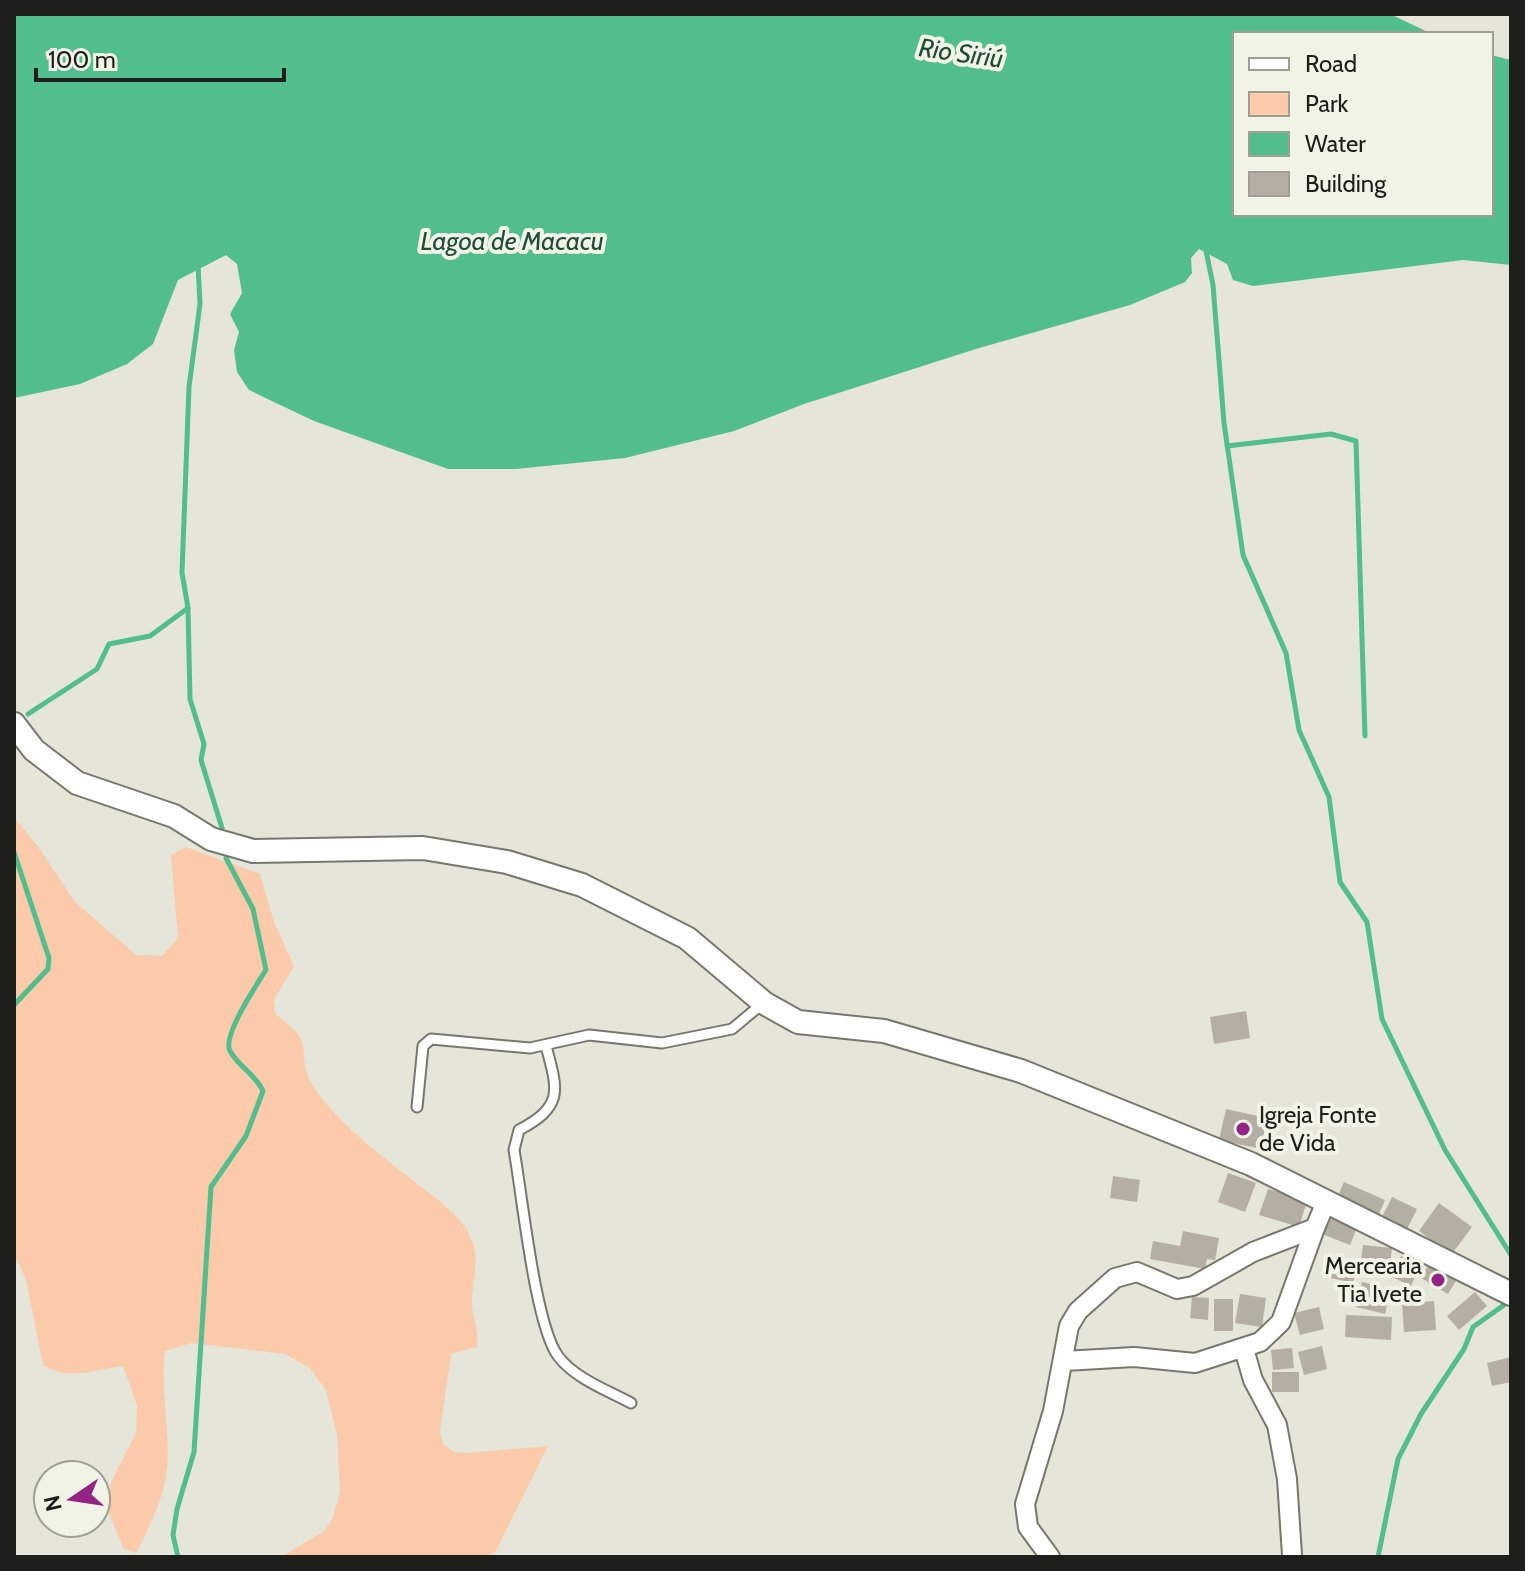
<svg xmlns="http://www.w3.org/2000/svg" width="1525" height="1571" font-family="Cabin,sans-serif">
	<rect width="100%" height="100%" fill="#e5e5d9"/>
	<path fill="#facaab" d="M14,817L37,845L75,902L136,955L162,956L178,938L171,855L186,847L260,874L274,922L294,966L274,1000L275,1014C323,1047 290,1053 316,1090C339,1124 383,1157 415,1182C435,1199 460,1213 471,1238C481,1262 471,1281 472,1305C473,1320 479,1331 477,1347L451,1354L440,1431L443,1444L454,1452L467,1453L548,1446L496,1551L487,1557H281L324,1531L332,1520L340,1493L337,1435L326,1390L310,1368L285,1354L191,1343L165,1351C160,1392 172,1439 166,1477C161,1504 148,1529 136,1553L123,1548L108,1510L111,1482L136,1433L137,1405L123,1366C95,1369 69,1382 43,1365L26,1279L14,1254Z"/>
	<polygon fill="#53be8d" points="14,14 1390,14 1432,34 1235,34 1235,214 1491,214 1491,55 1511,60 1511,265 1463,260 1253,286 1233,280 1227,264 1199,249 1191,258 1192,273 1185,282 1130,305 979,348 804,404 734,431 625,458 516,469 448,469 314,421 249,390 237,372 234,350 239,332 230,314 242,293 237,264 226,255 178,280 153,344 127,364 80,384 14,398"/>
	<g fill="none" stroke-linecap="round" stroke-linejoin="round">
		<g stroke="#53be8d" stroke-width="5">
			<polyline points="1205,246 1213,285 1224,423 1243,555 1286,653 1299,730 1329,797 1340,882 1367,922 1382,1019 1445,1150 1511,1255"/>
			<polyline points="198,264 200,304 189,387 182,573 188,608 190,699 204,744 201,760 222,828"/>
			<polyline points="1227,446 1331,434 1356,441 1365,736"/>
			<polyline points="28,714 97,669 109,644 150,636 188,608"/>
			<polyline points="14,852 49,958 48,969 14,1005"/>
			<path d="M178,1557L173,1535L177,1509L194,1452L211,1187L246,1136L263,1091C255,1074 238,1066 230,1051C222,1036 257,984 266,970L253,909L226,858"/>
			<polyline points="1378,1557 1398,1459 1421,1414 1464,1349 1473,1327 1504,1305"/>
		</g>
	</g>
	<g fill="#b4aea4">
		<polygon points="1246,1011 1250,1038 1214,1044 1210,1017"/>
		<polygon points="1226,1109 1267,1118 1261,1149 1219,1140"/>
		<polygon points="1228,1173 1256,1183 1245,1212 1218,1202"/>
		<polygon points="1113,1176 1140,1180 1137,1202 1110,1198"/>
		<polygon points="1344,1182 1385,1200 1379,1214 1338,1196"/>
		<polygon points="1268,1189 1307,1201 1299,1227 1259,1215"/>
		<polygon points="1392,1197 1417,1209 1407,1229 1382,1217"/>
		<polygon points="1439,1203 1472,1227 1451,1255 1419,1231"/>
		<polygon points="1330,1214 1358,1225 1350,1245 1322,1234"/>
		<polygon points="1183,1231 1219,1238 1215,1260 1207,1259 1205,1269 1150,1259 1153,1241 1180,1246"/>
		<polygon points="1363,1245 1392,1248 1389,1272 1360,1268"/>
		<polygon points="1401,1256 1420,1266 1411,1286 1392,1277"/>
		<polygon points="1334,1260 1357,1265 1353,1283 1331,1278"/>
		<polygon points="1428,1265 1456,1281 1448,1294 1421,1278"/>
		<polygon points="1362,1282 1391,1289 1385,1314 1356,1307"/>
		<polygon points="1475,1292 1487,1306 1459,1330 1447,1316"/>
		<polygon points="1240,1294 1266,1298 1262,1327 1235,1323"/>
		<polygon points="1192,1297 1209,1298 1208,1320 1190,1318"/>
		<rect x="1214" y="1299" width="19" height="32"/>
		<polygon points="1434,1301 1436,1330 1404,1332 1402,1303"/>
		<polygon points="1319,1307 1324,1329 1300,1335 1294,1313"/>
		<polygon points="1346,1315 1392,1317 1391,1340 1345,1337"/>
		<polygon points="1322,1346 1327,1369 1304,1375 1298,1352"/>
		<polygon points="1292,1348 1294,1368 1273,1370 1271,1350"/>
		<polygon points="1511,1357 1511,1382 1492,1386 1487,1363"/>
		<rect x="1272" y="1372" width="27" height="20"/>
	</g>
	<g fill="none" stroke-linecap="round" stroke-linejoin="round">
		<defs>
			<g id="service">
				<path d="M546,1046C558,1091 564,1106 519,1130L514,1150C522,1194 535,1325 558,1356C574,1378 607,1390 631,1403"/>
				<polyline points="417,1107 423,1046 431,1039 530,1048 589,1035 662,1043 732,1029 762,1004"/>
			</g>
			<g id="minor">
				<polyline points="1244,1349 1253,1380 1277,1425 1287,1479 1292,1555"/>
				<polyline points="1064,1361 1134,1357 1195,1363 1260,1342 1281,1322 1315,1228"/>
				<polyline points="1050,1557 1028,1527 1025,1504 1053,1411 1069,1326 1078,1311 1115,1278 1137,1272 1177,1289 1193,1286 1253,1252 1315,1228 1326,1202"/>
			</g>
			<polyline id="tertiary" points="14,724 34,750 77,783 174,816 211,839 253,851 423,848 507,862 582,885 687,938 764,1003 798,1022 884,1031 1021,1071 1251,1164 1511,1294"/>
		</defs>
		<use href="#service" stroke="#77786d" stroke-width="13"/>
		<use href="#minor" stroke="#77786d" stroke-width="22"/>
		<use href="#tertiary" stroke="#77786d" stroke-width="26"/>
		<use href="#service" stroke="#fff" stroke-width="9"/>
		<use href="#minor" stroke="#fff" stroke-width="18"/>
		<use href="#tertiary" stroke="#fff" stroke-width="22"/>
	</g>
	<g fill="#932485" stroke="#f2f3e7" stroke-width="3">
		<circle cx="1243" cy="1129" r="8"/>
		<circle cx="1438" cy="1280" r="8"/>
	</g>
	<g text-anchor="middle" stroke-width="8" stroke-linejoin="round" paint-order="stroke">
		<g font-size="24" fill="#1e1e1a" stroke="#f2f3e7" text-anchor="start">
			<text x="1259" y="1123">Igreja Fonte<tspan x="1259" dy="28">de Vida</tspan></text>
			<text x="1422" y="1274" text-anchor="end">Mercearia<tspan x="1422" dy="28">Tia Ivete</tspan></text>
		</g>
		<g font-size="26" font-style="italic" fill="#204d38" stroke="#f2f3e7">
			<text transform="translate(961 53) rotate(8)" y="9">Rio Siriú</text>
			<text x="512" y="250">Lagoa de Macacu</text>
		</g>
	</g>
	<rect width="1525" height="1571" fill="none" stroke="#1e1e1a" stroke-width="32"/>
	<rect x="1233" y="32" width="260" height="184" fill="#f2f3e7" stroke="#9d9e95" stroke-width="2"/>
	<rect x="1249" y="58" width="40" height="12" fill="#ffffff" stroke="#9d9e95" stroke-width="2"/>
	<text x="1305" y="72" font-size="24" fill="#1e1e1a">Road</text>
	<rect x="1249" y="92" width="40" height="24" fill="#facaab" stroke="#9d9e95" stroke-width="2"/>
	<text x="1305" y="112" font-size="24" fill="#1e1e1a">Park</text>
	<rect x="1249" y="132" width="40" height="24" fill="#53be8d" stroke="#9d9e95" stroke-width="2"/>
	<text x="1305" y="152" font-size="24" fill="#1e1e1a">Water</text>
	<rect x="1249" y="172" width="40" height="24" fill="#b4aea4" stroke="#9d9e95" stroke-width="2"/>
	<text x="1305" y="192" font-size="24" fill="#1e1e1a">Building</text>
	<g transform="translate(72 1499) rotate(257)"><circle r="38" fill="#f2f3e7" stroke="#9d9e95" stroke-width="2"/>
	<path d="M0-6L14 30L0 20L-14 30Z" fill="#932485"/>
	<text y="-12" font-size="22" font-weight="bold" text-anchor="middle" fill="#1e1e1a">N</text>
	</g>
	<path d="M36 68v12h248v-12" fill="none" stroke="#1e1e1a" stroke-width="4"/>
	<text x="48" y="68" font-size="24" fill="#1e1e1a" stroke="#f2f3e7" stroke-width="6" paint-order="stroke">100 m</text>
</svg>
